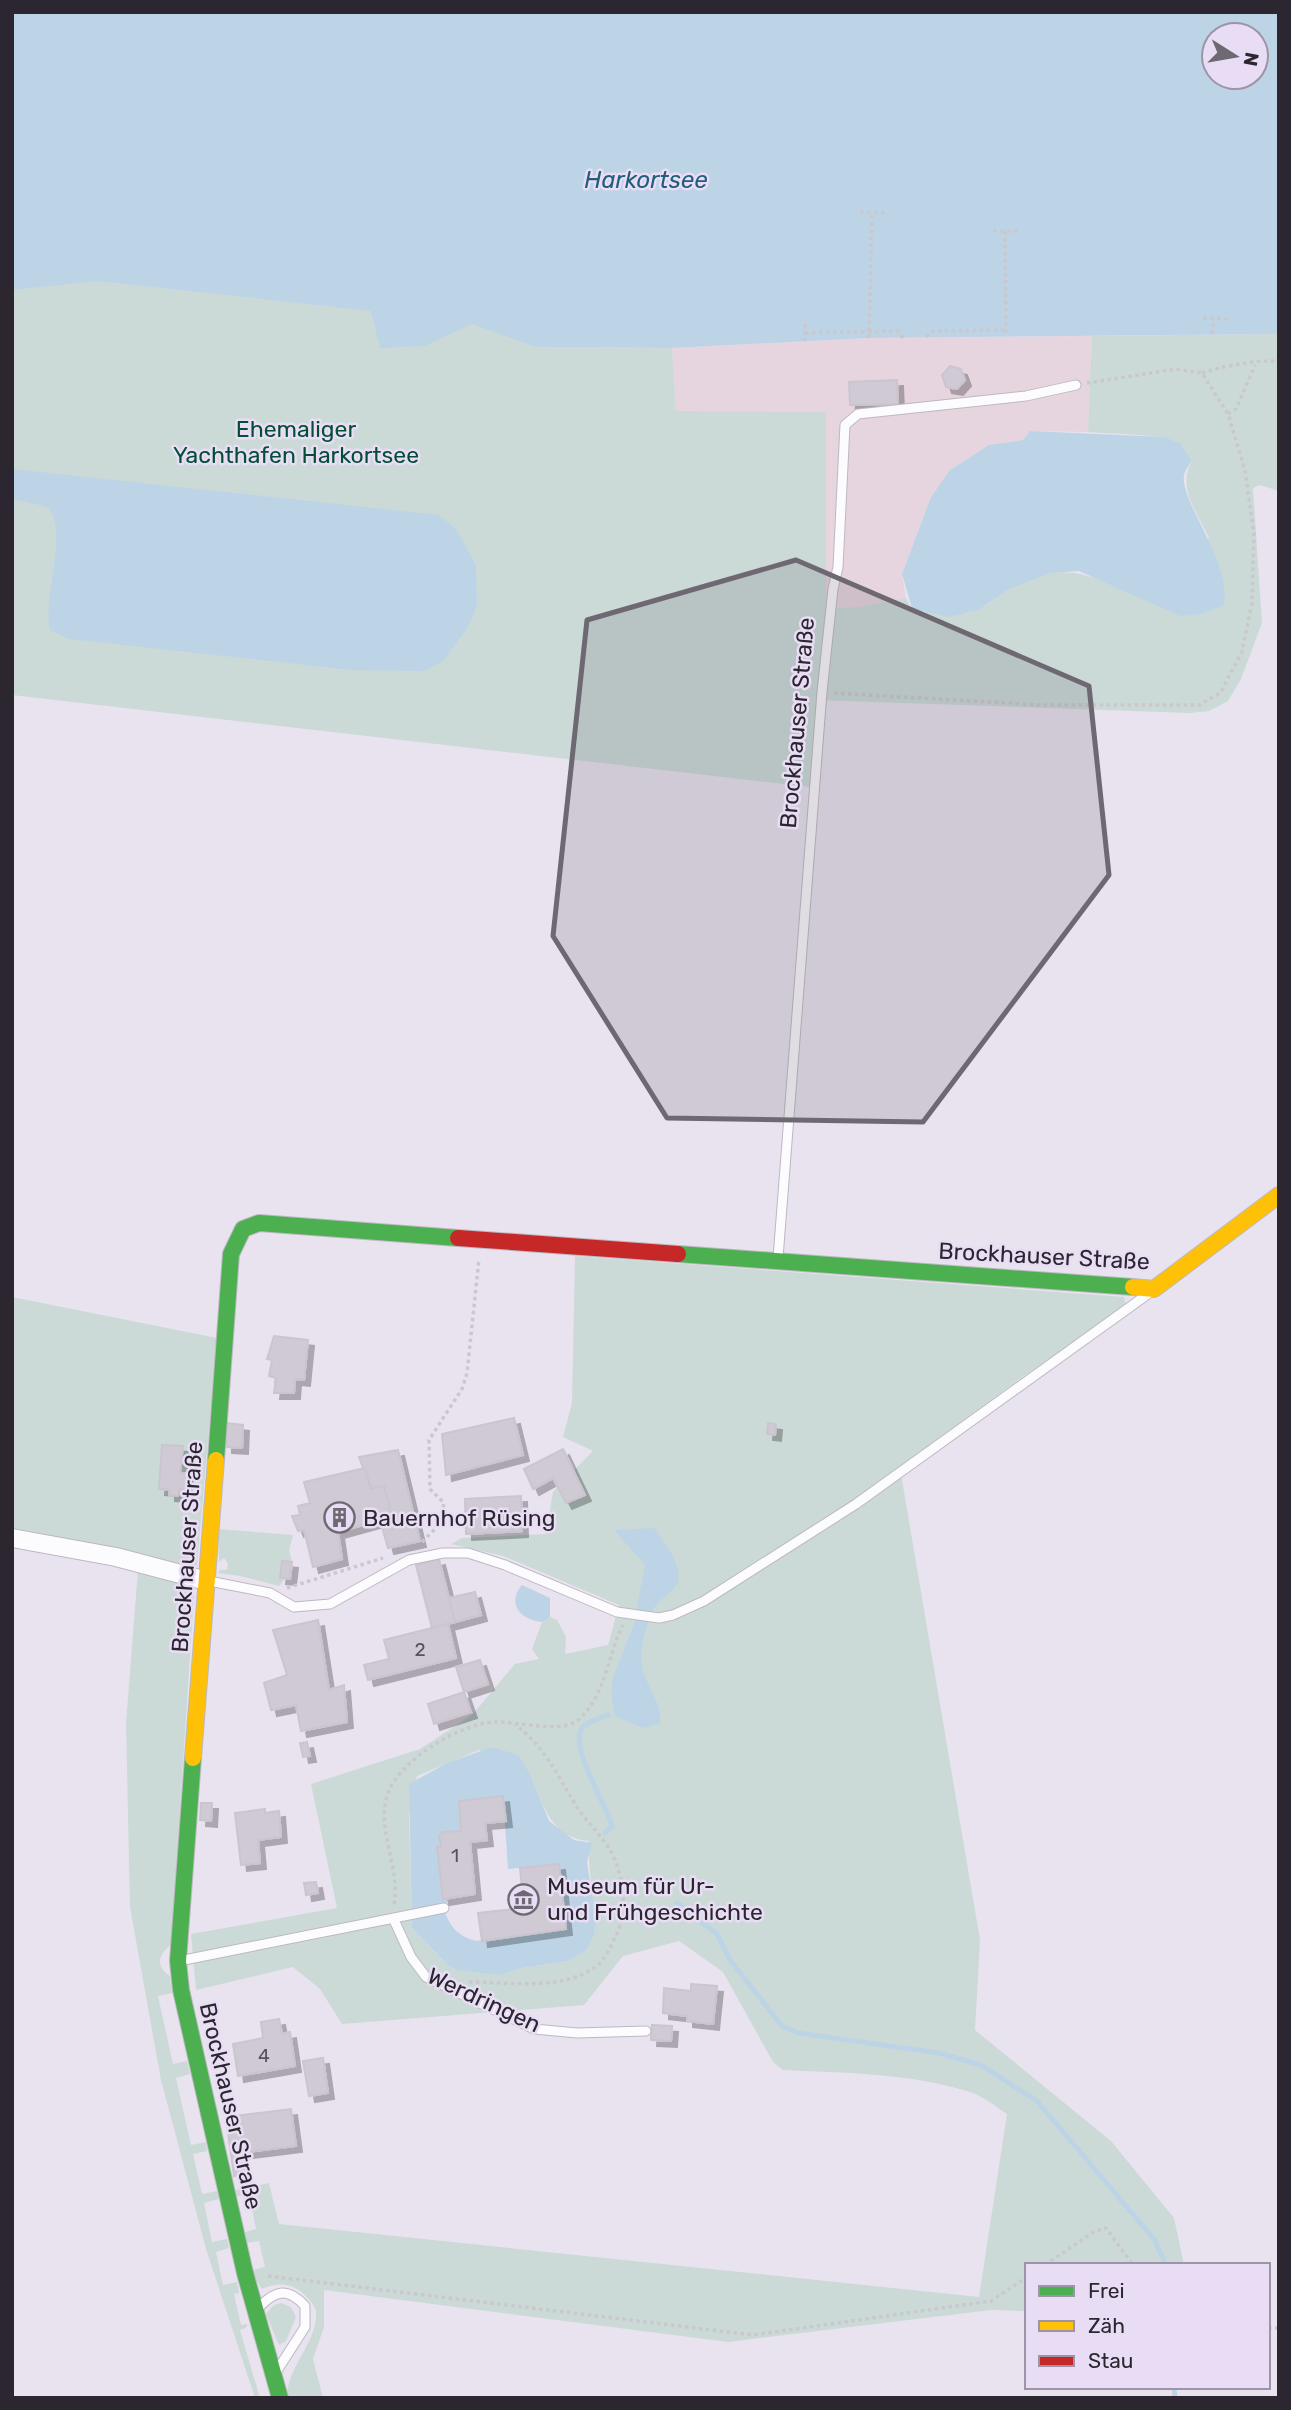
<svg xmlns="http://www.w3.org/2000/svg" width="1291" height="2410" font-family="Rubik,sans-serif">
	<defs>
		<filter id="shadow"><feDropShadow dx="6" dy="6" stdDeviation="0" flood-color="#0004"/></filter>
	</defs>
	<rect width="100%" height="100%" fill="#e9e3ef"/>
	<polygon fill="#e6d5df" points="1092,336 1088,432 1030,431 1023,440 989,445 950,470 931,497 902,574 906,598 859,607 825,608 826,413 676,411 672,348 869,338"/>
	<g fill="#cbdad7" fill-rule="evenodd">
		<path d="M12,12L571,347L672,348L676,411L826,412V608L859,607L906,598L913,612C937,609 950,620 977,610C989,606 998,595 1009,589C1051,567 1071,568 1113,585L1209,538C1196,510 1177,489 1192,460C1188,454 1183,446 1177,442C1164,434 1107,434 1088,432L1092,336L1279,334V491L1260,485L1253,488L1262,623L1241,679L1228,701L1209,711L1190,713L818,700L810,787L12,695Z"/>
		<path d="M575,1256L1124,1297L1126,1306L1120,1311L1025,1375L850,1503L727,1581L730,1587L869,1501L901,1474L980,1940L975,2030L1111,2141L1174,2218L1184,2265H1027V2311L991,2310L728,2342L324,2290V2327L313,2359L323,2398H287C287,2365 319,2342 316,2310C304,2288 286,2278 262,2289L249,2271L265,2267L259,2241L245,2243L242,2233L256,2229L249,2194L233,2197L232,2191L269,2183L279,2224L979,2297L1007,2114C996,2107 983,2096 970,2092C910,2073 845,2073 783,2070L773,2062L723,1972L679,1941L623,1956L584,2005L342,2024L320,1989L293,1967L196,1990L191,1934L337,1908L311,1784L420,1749L472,1715L515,1664L539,1659L532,1649L542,1622L550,1617L557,1620L566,1637L565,1654L608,1645L619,1605L503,1556L451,1544L462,1538L546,1534L553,1492L593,1451L563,1437L572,1403ZM479,1750L530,1774C543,1805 551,1838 589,1841C587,1873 597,1903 594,1935L568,1961L522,1968L501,1975L448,1965L412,1928L409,1814L417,1776Z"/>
		<polygon points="12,1297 217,1338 197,1565 192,1567 12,1531"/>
		<polygon points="218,1529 293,1535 289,1550 292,1562 282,1562 280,1577 285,1578 279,1586 240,1576 218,1573 220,1570 227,1570 228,1563 224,1558 219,1562"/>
		<path d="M138,1570C157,1575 184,1576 194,1595L171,1945C157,1955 156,1967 170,1976L172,1993L158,1996L173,2064L187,2061L190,2074L176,2078L191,2145L206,2142L207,2151L193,2154L202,2194L217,2191L219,2199L204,2203L212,2242L227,2239L229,2248L216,2252L223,2285L237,2282L239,2293L234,2294L241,2325L247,2324V2327L240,2330L260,2398H255L206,2249L161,2080L130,1907L126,1723Z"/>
		<polygon points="281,2303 291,2307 296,2317 286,2341 279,2345 266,2314 274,2305"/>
	</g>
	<g fill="#bcd4e6" fill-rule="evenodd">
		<path d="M12,12H1279V334L869,338L672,348L536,347L472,324L425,346L380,348L371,311L98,281L12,290ZM1214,35H1256V77H1214Z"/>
		<path d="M1030,431L1165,437L1180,443L1192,460C1190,464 1185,470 1184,475C1179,500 1235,568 1223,606L1200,614L1180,616L1079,571L1051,573L1009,589L979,610L949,617L923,611L913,612L902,574L931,497L950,470L989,445L1023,440Z"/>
		<path d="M12,469L439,515L456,529L476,565L477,605L468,627L443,661L424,671L351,670L69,639L50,630C42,595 69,534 48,507L12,499Z"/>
		<path d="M654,1528C663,1541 676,1555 678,1571C682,1588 666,1594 656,1605C647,1617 640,1649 642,1663C644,1686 663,1701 660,1724L643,1728L615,1716L611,1695L613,1677L633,1627L645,1565L614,1530Z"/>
		<path d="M522,1585L550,1598V1617L542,1622C521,1620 506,1604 522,1585Z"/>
		<path d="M492,1747L518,1755L530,1774L549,1821L574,1840L592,1843L587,1862L596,1918L594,1935L586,1950L568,1961L522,1968L501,1975L458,1970L448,1965L412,1928L409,1784L447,1763ZM503,1796L508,1869L559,1864L566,1929L476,1941C458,1936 448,1926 444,1907L449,1898L444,1899L437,1847H441L439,1836L443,1832L461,1831L459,1802Z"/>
	</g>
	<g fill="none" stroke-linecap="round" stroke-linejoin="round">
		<g stroke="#bcd4e6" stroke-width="5">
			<path d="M605,1833L612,1826C607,1805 567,1745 583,1727C589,1721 600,1718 608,1715"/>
			<polyline points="677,1903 717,1934 730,1960 782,2026 798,2033 939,2053 981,2065 1037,2101 1154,2239 1166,2265"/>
			<polyline points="1174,2387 1175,2398"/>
		</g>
	</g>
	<g fill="#d0cad4" stroke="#cac5cf" stroke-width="2" filter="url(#shadow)">
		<polygon points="950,366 961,369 965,380 957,389 946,387 942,375"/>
		<polygon points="897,380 898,404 850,405 849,382"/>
		<polygon points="274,1336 308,1340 304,1380 295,1379 294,1393 274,1393 276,1378 269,1376 272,1360 267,1359"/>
		<polygon points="514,1418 523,1455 446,1475 442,1434"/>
		<polygon points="226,1423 243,1425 242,1448 226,1447"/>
		<polygon points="768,1423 776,1424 775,1435 767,1434"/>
		<polygon points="162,1445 183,1446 180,1473 187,1473 185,1490 180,1489 178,1496 169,1495 169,1490 159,1489"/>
		<polygon points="563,1449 585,1495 566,1503 553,1478 533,1489 524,1469"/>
		<polygon points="398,1450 420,1541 388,1548 380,1520 392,1517 384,1486 371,1489 359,1457"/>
		<polygon points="365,1468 371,1489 384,1486 392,1517 338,1532 342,1559 313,1567 304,1530 298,1531 292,1516 300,1515 298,1506 310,1503 304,1482"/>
		<polygon points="521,1496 522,1531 466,1534 465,1499"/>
		<polygon points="439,1559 455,1622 432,1628 416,1565"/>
		<polygon points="282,1561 292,1562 290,1579 280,1578"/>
		<polygon points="475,1592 481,1615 455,1622 449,1598"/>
		<polygon points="318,1620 329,1690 344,1685 347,1722 301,1731 296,1705 271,1710 264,1683 287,1675 273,1630"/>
		<polygon points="448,1624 456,1658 368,1680 364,1665 389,1659 384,1640"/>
		<polygon points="480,1660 488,1684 464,1692 456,1667"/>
		<polygon points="464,1692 471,1712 434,1724 428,1704"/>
		<polygon points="307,1742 310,1756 303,1757 300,1743"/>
		<polygon points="503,1796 506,1821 485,1823 487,1840 470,1842 475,1894 443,1899 437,1847 441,1847 439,1836 443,1832 461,1831 459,1801"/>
		<polygon points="201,1803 212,1803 211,1821 200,1820"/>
		<polygon points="265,1809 265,1813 279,1811 281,1837 258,1840 260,1863 241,1865 235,1813"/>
		<polygon points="559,1864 566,1929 482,1941 478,1913 524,1908 520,1868"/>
		<polygon points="316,1882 318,1893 306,1895 304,1883"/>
		<polygon points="691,1984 717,1986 713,2024 687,2021 687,2016 663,2013 664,1988 691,1991"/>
		<polygon points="279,2019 282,2034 290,2032 295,2066 238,2076 233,2044 263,2038 261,2022"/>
		<polygon points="652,2025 672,2026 671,2041 651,2040"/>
		<polygon points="323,2058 328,2093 309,2096 303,2061"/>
		<polygon points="291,2109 296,2146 231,2154 226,2117"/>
		<polygon points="242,2152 246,2174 234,2176 231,2154"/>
	</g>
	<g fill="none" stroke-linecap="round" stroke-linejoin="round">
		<defs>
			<g id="lane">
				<polyline points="778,1258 822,692 833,589 838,567 845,425 858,414 1026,396 1076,385"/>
				<polyline points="209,1581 270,1593 294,1607 330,1604 409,1560 443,1553 468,1553 505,1565 617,1612 659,1618 673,1615 704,1601 856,1504 1148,1294"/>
				<polyline points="394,1920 411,1957 426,1977 534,2029 577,2033 646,2031"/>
				<polyline points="179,1961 444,1908"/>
				<path d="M259,2307C276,2290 288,2287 305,2306V2327L278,2369"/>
			</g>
			<polyline id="street" points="12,1538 116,1557 207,1581"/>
			<g id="fast">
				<polyline points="678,1254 1133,1287"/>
				<polyline points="216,1460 231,1254 243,1229 259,1223 458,1238"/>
				<polyline points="193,1758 178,1961 181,1990 245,2273 280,2398"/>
			</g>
			<g id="slow">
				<polyline points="1133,1287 1154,1289 1279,1195"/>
				<polyline points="193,1758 216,1460"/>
			</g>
			<polyline id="jam" points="458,1238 678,1254"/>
		</defs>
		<use href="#lane" stroke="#bdb8c2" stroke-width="11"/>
		<use href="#street" stroke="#bdb8c2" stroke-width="20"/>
		<use href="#fast" stroke="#bdb8c2" stroke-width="18"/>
		<use href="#slow" stroke="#bdb8c2" stroke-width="18"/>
		<use href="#jam" stroke="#bdb8c2" stroke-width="18"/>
		<g stroke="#cac8cc" stroke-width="3.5" stroke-dasharray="3.5 3.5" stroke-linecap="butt">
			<polyline points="860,212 885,213"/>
			<polyline points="993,231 1018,231"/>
			<polyline points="1005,231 1006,336"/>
			<polyline points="1203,318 1229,319"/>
			<polyline points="805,324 805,341"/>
			<polyline points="805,333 898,331 903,338"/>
			<polyline points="1212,334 1214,320"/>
			<polyline points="926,337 933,331 1006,330"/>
			<polyline points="869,338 872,212"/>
			<path d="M1202,373C1219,367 1263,358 1279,362"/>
			<polyline points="1228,414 1236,409 1255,365"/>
			<polyline points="1279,460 1279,476"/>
			<polyline points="834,693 1042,705 1199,705 1220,693 1242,652 1252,603 1254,534 1245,470 1228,414 1202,373 1176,369 1087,383"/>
			<polyline points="422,1542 439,1525 444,1503 430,1489 429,1440 462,1389 467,1373 479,1259"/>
			<polyline points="287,1588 383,1558"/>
			<path d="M394,1904C401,1868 375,1828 388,1793C400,1760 459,1724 494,1722C515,1721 562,1734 578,1720C606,1696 607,1656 623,1625"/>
			<path d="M469,1982C508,1982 560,1991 594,1968C605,1961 612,1944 617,1933C627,1912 624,1881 615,1860C606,1838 587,1824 575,1804C555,1771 546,1749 515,1724"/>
			<polyline points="1045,2265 1095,2231 1106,2228 1133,2265"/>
			<polyline points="268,2276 753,2335 991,2301 1027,2277"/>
			<polyline points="1268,2328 1279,2328"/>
		</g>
		<use href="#lane" stroke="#fcfbfd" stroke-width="9"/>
		<use href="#street" stroke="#fcfbfd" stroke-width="18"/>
		<use href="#fast" stroke="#4caf50" stroke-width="16"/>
		<use href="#slow" stroke="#ffc107" stroke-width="16"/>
		<use href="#jam" stroke="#c62828" stroke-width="16"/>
	</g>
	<path fill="#6e6872" fill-opacity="0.2" stroke="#6e6872" stroke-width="5" stroke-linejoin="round" d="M796,560L1089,686L1109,875L923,1122L667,1118L553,936L587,620Z"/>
	<defs>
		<symbol id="building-ring" viewBox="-11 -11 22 22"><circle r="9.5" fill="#e9ddf5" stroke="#6e6872" stroke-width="1.5"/><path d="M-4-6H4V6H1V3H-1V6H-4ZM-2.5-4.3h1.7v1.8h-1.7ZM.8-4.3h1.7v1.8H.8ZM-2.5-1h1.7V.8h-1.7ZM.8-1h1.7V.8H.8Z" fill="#6e6872"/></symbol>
		<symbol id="museum-ring" viewBox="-11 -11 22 22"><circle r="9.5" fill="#e9ddf5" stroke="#6e6872" stroke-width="1.5"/><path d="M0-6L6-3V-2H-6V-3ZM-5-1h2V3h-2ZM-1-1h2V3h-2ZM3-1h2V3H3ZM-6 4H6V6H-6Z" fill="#6e6872"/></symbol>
	</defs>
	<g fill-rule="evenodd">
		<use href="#building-ring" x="322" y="1500" width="35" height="35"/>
		<use href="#museum-ring" x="506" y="1882" width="35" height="35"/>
	</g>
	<g text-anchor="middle" stroke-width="5" stroke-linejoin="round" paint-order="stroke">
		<g font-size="19" fill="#57525b">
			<text x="420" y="1656">2</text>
			<text x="455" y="1862">1</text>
			<text x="264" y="2062">4</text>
		</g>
		<g font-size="23" fill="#044e36" stroke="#e9ddf5">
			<text x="296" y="437">Ehemaliger<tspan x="296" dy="26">Yachthafen Harkortsee</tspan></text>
		</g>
		<g font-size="23" fill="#2b262f" stroke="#e9ddf5">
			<text transform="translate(797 723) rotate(-85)" y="8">Brockhauser Straße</text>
			<text transform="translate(1044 1256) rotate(3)" y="8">Brockhauser Straße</text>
			<text transform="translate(187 1547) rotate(-86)" y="8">Brockhauser Straße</text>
			<text transform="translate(484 2000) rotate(25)" y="8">Werdringen</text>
			<text transform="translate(231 2106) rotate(77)" y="8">Brockhauser Straße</text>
		</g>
		<g font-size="23" fill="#2b262f" stroke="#e9ddf5" text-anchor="start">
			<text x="363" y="1526">Bauernhof Rüsing</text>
			<text x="547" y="1894">Museum für Ur-<tspan x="547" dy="26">und Frühgeschichte</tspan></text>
		</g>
		<g font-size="24" font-style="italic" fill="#205f7c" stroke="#e9ddf5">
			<text x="646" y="188">Harkortsee</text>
		</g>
	</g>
	<rect width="1291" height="2410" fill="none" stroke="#2b262f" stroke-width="28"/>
	<rect x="1025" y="2263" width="245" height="126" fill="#e9ddf5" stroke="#9d94a6" stroke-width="2"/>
	<rect x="1039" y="2286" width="35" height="10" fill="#4caf50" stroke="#9d94a6" stroke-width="2"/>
	<text x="1088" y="2298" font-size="21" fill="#2b262f">Frei</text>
	<rect x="1039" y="2321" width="35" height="10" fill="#ffc107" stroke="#9d94a6" stroke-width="2"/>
	<text x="1088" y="2333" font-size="21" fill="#2b262f">Zäh</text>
	<rect x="1039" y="2356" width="35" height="10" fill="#c62828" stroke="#9d94a6" stroke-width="2"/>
	<text x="1088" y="2368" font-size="21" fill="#2b262f">Stau</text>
	<g transform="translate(1235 56) rotate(101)"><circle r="33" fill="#e9ddf5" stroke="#9d94a6" stroke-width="2"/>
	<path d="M0-5L12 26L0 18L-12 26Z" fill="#6e6872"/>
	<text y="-10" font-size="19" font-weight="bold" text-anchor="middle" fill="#2b262f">N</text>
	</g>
</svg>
